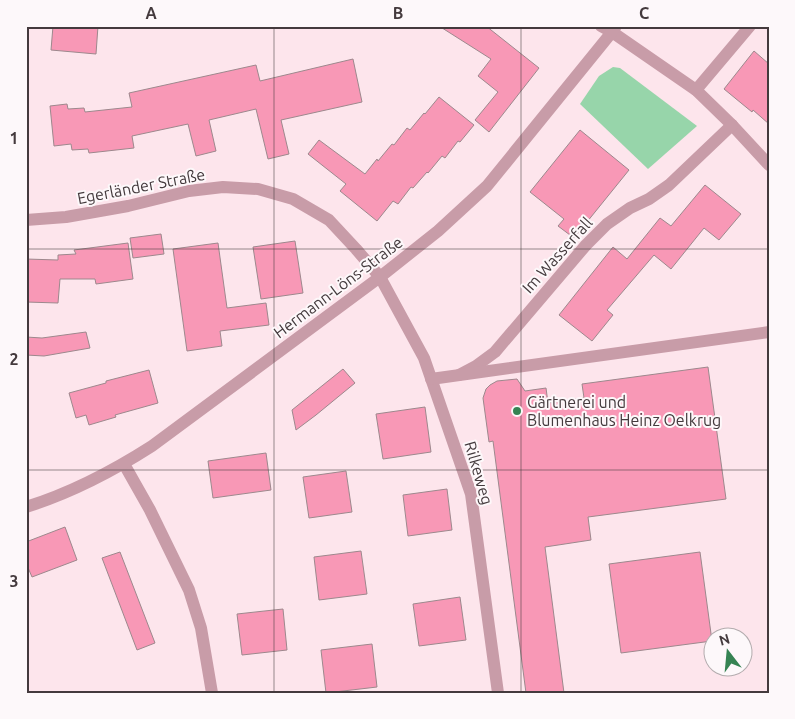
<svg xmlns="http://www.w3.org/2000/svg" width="795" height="719" font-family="Ubuntu,sans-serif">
	<rect width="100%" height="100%" fill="#fde5ec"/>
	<polygon fill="#97d5aa" points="613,67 620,68 697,126 648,169 580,104 599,76"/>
	<g fill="#f898b6" stroke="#9d888d">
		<polygon points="53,26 98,26 96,54 51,50"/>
		<polygon points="439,26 486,26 539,68 489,132 475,120 498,92 478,76 491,59"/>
		<polygon points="754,51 769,64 769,124 753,110 752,112 724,89"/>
		<polygon points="353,59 362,102 281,120 289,154 268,159 256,109 209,120 216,151 196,156 188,124 132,136 134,148 89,153 88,149 72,150 71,144 54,146 50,106 67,104 68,109 84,108 85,112 132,107 129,93 256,65 260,81"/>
		<polygon points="439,97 474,125 460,142 458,141 445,158 442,156 428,173 427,172 413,188 411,187 398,204 393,201 377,221 340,191 346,184 308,154 319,140 365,174 377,159 378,161 392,144 394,145 407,128 410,130 424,113 425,114"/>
		<polygon points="580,130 629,170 574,238 558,226 564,219 530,192"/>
		<polygon points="705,185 741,214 719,240 704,228 671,269 654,255 607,310 613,315 592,341 559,315 613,247 627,259 660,218 671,226"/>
		<polygon points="161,234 164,254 133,258 130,238"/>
		<polygon points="295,241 303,293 261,299 253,247"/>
		<polygon points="128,243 133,279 96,284 95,279 60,279 58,303 26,302 26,259 58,260 58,255 76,254 74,250"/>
		<polygon points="218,243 227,308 266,303 269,325 220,331 222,346 187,351 173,249"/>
		<polygon points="86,332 90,348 44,356 26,355 26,337 42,338"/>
		<polygon points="708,367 726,499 588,517 591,540 545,547 564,693 526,693 493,441 489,442 483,398 486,389 490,385 497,381 517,379 525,391 546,388 548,403 584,398 582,384"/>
		<polygon points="343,369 355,383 316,415 296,430 292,410"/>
		<polygon points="149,370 158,403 115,415 116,417 89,425 86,415 76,418 69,393 106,383 106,381"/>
		<polygon points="425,407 431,452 383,459 376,414"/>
		<polygon points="266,453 271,490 213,498 208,461"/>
		<polygon points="346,471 352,512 309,518 303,477"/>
		<polygon points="447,489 452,530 408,536 403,495"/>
		<polygon points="65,527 77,560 32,577 26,563 26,542"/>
		<polygon points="361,551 367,594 319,600 314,557"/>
		<polygon points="120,552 155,643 137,650 102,558"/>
		<polygon points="700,552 712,641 621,653 609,564"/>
		<polygon points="460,597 466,640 419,646 413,604"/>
		<polygon points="283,609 287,650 242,655 237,614"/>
		<polygon points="372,644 377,687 326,693 321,650"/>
	</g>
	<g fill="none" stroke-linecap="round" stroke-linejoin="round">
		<g stroke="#c89ca8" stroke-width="12">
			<polyline points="601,26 612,32 696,90 732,125 769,165"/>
			<polyline points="696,90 750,26"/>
			<polyline points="26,220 66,217 128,206 189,191 223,187 258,189 293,199 329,220 356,249 380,277 424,358 471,494 498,693"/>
			<polyline points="459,375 476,366 495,352 586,245 607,224 630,208 649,199 669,185 732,125"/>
			<polyline points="431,379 769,332"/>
			<polyline points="124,464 150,510 189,590 201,628 212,693"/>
			<path d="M26,507C71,493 113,471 152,446L380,277L438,231L487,186L612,32L616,26"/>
		</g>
	</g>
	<path fill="none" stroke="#443a3d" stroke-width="1" stroke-opacity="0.55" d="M274,26V693M521,26V693M26,249H769M26,470H769"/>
	<circle fill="#368353" stroke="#fdf8fa" stroke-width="2" cx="517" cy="411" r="5"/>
	<g text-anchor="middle" stroke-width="4" stroke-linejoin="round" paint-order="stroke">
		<g font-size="16" fill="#443a3d" stroke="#fdf8fa">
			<text transform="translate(141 186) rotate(-11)" y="6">Egerländer Straße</text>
			<text transform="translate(557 255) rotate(-48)" y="6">Im Wasserfall</text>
			<text transform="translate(338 287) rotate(-37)" y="6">Hermann-Löns-Straße</text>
			<text transform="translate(479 473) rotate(74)" y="6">Rilkeweg</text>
		</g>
		<g font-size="16" fill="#443a3d" stroke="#fdf8fa" text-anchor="start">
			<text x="527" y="408">Gärtnerei und<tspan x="527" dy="18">Blumenhaus Heinz Oelkrug</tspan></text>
		</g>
	</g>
	<rect width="795" height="719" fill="none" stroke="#fdf8fa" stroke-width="55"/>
	<g transform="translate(728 652) rotate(344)"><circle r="24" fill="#fdf8fa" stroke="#b3acae"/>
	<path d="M0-4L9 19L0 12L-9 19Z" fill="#368353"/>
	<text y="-8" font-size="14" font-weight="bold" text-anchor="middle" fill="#443a3d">N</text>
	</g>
	<rect x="28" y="28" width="740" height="664" fill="none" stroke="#443a3d" stroke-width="2"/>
	<g font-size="16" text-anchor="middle" font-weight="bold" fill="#443a3d">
		<text x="151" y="19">A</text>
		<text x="398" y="19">B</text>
		<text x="644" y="19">C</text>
		<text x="14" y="144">1</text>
		<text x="14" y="365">2</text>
		<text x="14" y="587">3</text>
	</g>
</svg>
